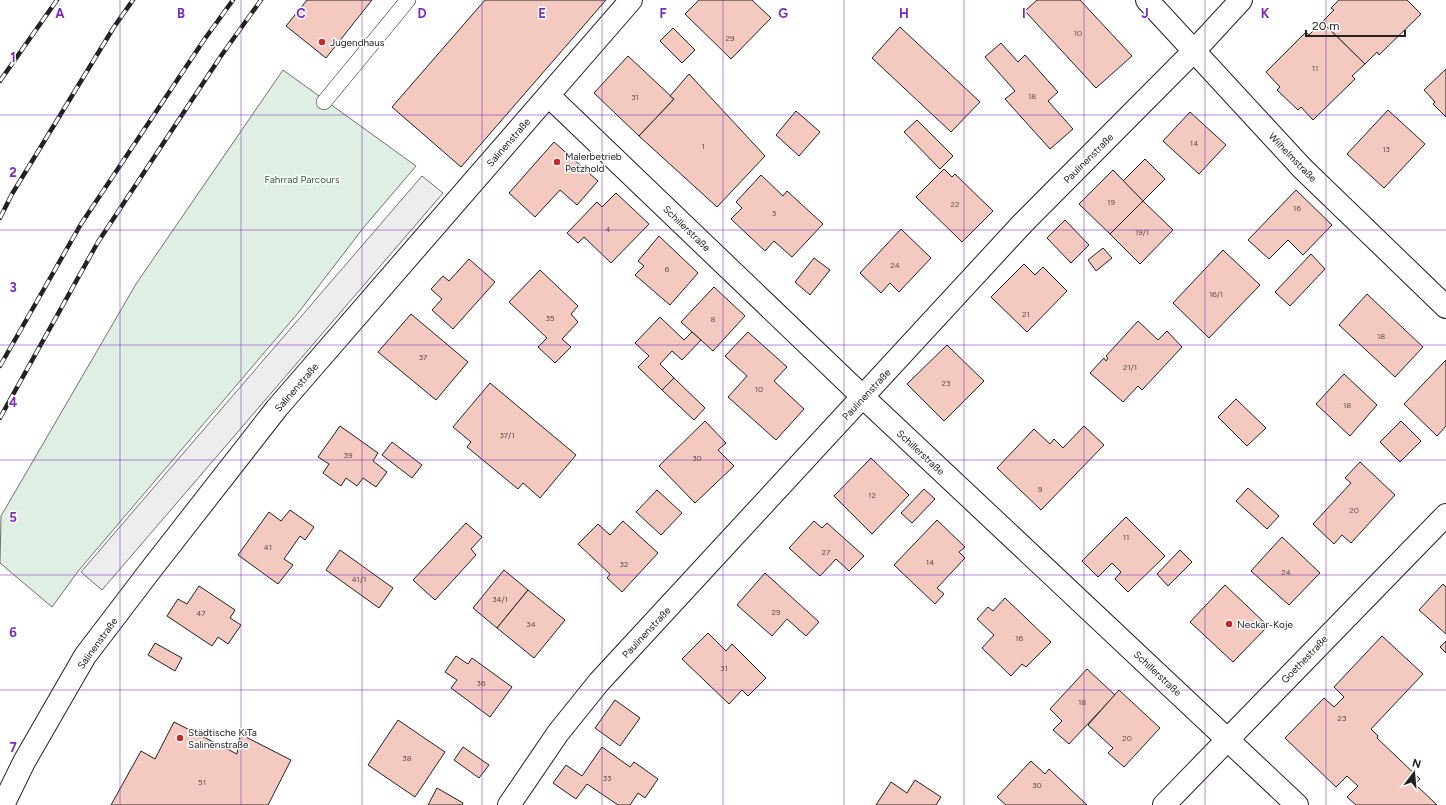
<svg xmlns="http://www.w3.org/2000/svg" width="1446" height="805" font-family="Figtree,sans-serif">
	<rect width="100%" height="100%" fill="#fff"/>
	<polygon fill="#e0efe3" stroke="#6f6f6f" points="283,70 416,166 364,227 298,313 79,570 52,607 0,563 1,516 136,284"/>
	<polygon fill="#ededed" stroke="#6f6f6f" points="422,176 443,193 102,590 81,572"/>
	<g fill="#f3c9c0" stroke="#222">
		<polygon points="307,0 372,0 326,58 286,26"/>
		<polygon points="485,0 606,0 461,167 392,107"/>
		<polygon points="699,0 752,0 771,18 731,59 685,14"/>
		<polygon points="1037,0 1080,0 1132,56 1096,88 1025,11"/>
		<polygon points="1339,0 1407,0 1421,14 1379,55 1377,52 1365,64 1322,22 1334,10 1331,8"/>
		<polygon points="1322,22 1365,64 1352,76 1355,79 1313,120 1301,107 1298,110 1277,90 1280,87 1266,72 1306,32 1309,35"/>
		<polygon points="900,27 980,102 951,132 872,58"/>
		<polygon points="673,28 695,50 682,63 660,41"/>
		<polygon points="1001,43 1018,62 1025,55 1058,92 1048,101 1073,129 1050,149 1005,99 1015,91 985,57"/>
		<polygon points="628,56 674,99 639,136 594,93"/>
		<polygon points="1446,69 1446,117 1433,104 1435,102 1424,90"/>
		<polygon points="689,74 765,156 717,207 639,136 674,99 670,96"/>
		<polygon points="1388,110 1425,144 1384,188 1347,154"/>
		<polygon points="796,111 820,132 799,156 776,135"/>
		<polygon points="1190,112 1226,145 1199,174 1163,141"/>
		<polygon points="917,120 953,156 940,169 904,132"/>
		<polygon points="554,142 598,181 577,205 560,190 535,217 509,193"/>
		<polygon points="1145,159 1165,179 1143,201 1123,181"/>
		<polygon points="944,169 952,177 955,174 993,211 962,242 916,197"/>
		<polygon points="1113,170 1143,201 1110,234 1079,204"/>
		<polygon points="761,175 783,196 787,191 823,224 792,257 774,241 765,251 731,219 742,208 736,202"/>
		<polygon points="1296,190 1332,225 1303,255 1288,240 1269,259 1248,240"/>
		<polygon points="616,193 649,224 611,263 584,237 578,243 567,233 597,202 602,207"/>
		<polygon points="1143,201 1173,230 1140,264 1110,234"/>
		<polygon points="1065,220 1089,245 1071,263 1047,238"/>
		<polygon points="901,229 931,258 899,292 890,283 881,293 860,273"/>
		<polygon points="659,236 698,273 670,305 635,275 644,266 638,261"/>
		<polygon points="1103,248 1112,258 1096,271 1088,260"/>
		<polygon points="1223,250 1260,285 1209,338 1173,303"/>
		<polygon points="1311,254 1325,269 1290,306 1275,292"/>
		<polygon points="814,258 830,270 810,295 795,282"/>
		<polygon points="469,259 495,282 453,329 432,310 442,299 431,289 443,276 449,281"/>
		<polygon points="1024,264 1035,275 1043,267 1067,291 1027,332 991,297"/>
		<polygon points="540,270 578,306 571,314 578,322 562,339 571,347 555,363 538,347 547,338 509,302"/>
		<polygon points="714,287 745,316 713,351 681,322"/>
		<polygon points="1367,294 1423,347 1395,377 1339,325"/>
		<polygon points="411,314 468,362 436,400 378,352"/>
		<polygon points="660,317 684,340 692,332 701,340 682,360 672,351 660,364 674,378 662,390 638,367 649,356 635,343"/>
		<polygon points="1138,321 1158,340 1167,331 1182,347 1142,390 1138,386 1123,402 1090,373 1104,358 1106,361 1108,358 1106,356"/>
		<polygon points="748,332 787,367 774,381 804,409 776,440 728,397 747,376 725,356"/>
		<polygon points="947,345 984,381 944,421 907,384"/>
		<polygon points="1446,360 1446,426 1437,436 1404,404"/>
		<polygon points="1344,374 1377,405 1350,436 1316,404"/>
		<polygon points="674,378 705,408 694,420 662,390"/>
		<polygon points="490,383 576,455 540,498 523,483 518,489 467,447 471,442 453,427"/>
		<polygon points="1236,399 1266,428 1247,446 1218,417"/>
		<polygon points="705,421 726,443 718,450 734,466 695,503 659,466"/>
		<polygon points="1401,421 1421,441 1400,462 1380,442"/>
		<polygon points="340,426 378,453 373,461 387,472 376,487 363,478 357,486 346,478 341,486 323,473 329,464 318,457"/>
		<polygon points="1084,426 1104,445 1041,510 997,468 1034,429 1050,444 1054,439 1063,448"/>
		<polygon points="392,442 422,465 412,478 382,455"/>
		<polygon points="871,458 909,495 872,534 834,496"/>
		<polygon points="1360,462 1395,495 1351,543 1342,535 1334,544 1313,524 1351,483 1345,478"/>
		<polygon points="1248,488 1279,516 1267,529 1236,501"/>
		<polygon points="924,489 935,499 912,523 901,513"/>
		<polygon points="657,490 682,513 661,535 636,512"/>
		<polygon points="290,510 314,527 305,540 300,536 284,559 293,565 278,584 238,555 269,512 281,521"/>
		<polygon points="1126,517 1165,556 1128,592 1115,579 1121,572 1112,563 1098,577 1082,561"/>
		<polygon points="937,520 965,547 959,552 965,558 937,588 944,594 935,604 894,565"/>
		<polygon points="623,521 658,553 622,592 607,578 610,574 578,544 598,524 610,535"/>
		<polygon points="814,521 822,528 827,523 864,556 849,571 836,559 820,576 789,548"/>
		<polygon points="466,523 482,537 471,549 476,555 435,600 413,580"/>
		<polygon points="1282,537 1320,573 1289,605 1251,571"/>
		<polygon points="340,550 393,588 379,608 326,570"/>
		<polygon points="1180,550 1192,562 1168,586 1157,574"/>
		<polygon points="504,570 528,590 497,628 473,608"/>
		<polygon points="765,573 819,622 806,636 787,619 772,636 737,605"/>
		<polygon points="1443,584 1446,587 1446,634 1419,610"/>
		<polygon points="1225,585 1268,626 1233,662 1190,622"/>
		<polygon points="199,586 235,610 230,618 241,625 228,644 218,637 212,646 167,616 178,599 187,604"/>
		<polygon points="528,590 565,620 534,658 497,628"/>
		<polygon points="1005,598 1051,642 1026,667 1022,664 1011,676 982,648 994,635 977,619 988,607 993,611"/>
		<polygon points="708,633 726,651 732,644 766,678 748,696 742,690 729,704 682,659"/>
		<polygon points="1382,636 1423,674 1371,729 1378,736 1377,738 1420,779 1415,784 1437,805 1356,805 1347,797 1358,786 1347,776 1336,787 1285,738 1324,698 1334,707 1344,697 1334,687"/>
		<polygon points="1446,641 1446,653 1440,647"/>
		<polygon points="155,643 182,658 175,671 148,655"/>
		<polygon points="456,656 468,664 472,658 512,687 490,717 451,688 457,680 445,672"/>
		<polygon points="1087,669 1115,695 1069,744 1053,730 1062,721 1050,709"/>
		<polygon points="1119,690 1160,728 1124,767 1108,753 1113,748 1088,725"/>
		<polygon points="615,700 640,718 620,746 595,728"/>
		<polygon points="398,720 445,752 415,797 368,765"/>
		<polygon points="174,722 237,754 240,734 291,760 268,805 111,805 141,751 155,759"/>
		<polygon points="463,747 489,765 479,778 454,760"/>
		<polygon points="602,747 630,767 634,762 658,779 645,798 638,793 630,805 618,805 587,784 576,799 553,783 566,765 582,776"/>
		<polygon points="1031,761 1045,774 1049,769 1087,805 1006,805 997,797"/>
		<polygon points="915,780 941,797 936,805 876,805 891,782 907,793"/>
		<polygon points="437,788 463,803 462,805 428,805"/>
	</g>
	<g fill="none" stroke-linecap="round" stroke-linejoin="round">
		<defs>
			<polyline id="lane" points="324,102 408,0"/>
			<g id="street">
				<polyline points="1147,0 1302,168 1446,307"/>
				<polyline points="549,96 863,397 1297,805"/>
				<polyline points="3,805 24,762 85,656 149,572 277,408 631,0"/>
				<polyline points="509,805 558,733 599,682 1022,224 1194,51 1241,0"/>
				<polyline points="1164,805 1446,515"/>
			</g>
		</defs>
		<use href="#lane" stroke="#222" stroke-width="16"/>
		<use href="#street" stroke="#222" stroke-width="24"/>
		<use href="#lane" stroke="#fff" stroke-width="15"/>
		<use href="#street" stroke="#fff" stroke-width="22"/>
		<defs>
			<g id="rail">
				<polyline points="0,81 57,0"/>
				<polyline points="0,218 12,194 114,27 133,0"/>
				<polyline points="0,366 81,224 204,40 233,0"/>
				<polyline points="0,418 98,242 221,56 261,0"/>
			</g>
		</defs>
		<use href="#rail" stroke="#222" stroke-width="4.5"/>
		<use href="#rail" stroke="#fff" stroke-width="3" stroke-dasharray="9" stroke-linecap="butt"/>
	</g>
	<path fill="none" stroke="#7b2cbf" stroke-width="1" stroke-opacity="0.55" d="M120,0V805M241,0V805M362,0V805M482,0V805M602,0V805M723,0V805M844,0V805M964,0V805M1084,0V805M1205,0V805M1326,0V805M0,115H1446M0,230H1446M0,345H1446M0,460H1446M0,575H1446M0,690H1446"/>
	<g fill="#c62828" stroke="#fff" stroke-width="1.5">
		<circle cx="322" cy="42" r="4"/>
		<circle cx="557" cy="162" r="4"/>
		<circle cx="1229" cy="624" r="4"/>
		<circle cx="180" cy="738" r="4"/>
	</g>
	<g text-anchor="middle" stroke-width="3" stroke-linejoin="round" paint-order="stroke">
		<g font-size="8" fill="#564c4a">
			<text x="1078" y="36">10</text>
			<text x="730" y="41">29</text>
			<text x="1315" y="71">11</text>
			<text x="1032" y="99">18</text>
			<text x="635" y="100">31</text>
			<text x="1194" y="146">14</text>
			<text x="703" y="149">1</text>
			<text x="1386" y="152">13</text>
			<text x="1111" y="205">19</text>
			<text x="955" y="207">22</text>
			<text x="1297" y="211">16</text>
			<text x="774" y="216">3</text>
			<text x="608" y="232">4</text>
			<text x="1142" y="235">19/1</text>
			<text x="895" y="268">24</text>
			<text x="667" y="272">6</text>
			<text x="1216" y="297">16/1</text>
			<text x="1026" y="317">21</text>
			<text x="550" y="321">35</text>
			<text x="713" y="322">8</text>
			<text x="1381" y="339">18</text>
			<text x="423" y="360">37</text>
			<text x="1130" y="370">21/1</text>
			<text x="946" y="386">23</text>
			<text x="759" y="392">10</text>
			<text x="1347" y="408">18</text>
			<text x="507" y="438">37/1</text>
			<text x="348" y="458">39</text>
			<text x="697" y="461">30</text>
			<text x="1040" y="492">9</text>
			<text x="872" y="498">12</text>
			<text x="1354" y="513">20</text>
			<text x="1126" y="540">11</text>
			<text x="268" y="550">41</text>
			<text x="826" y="555">27</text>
			<text x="930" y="565">14</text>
			<text x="624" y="567">32</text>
			<text x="1286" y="575">24</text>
			<text x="359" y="582">41/1</text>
			<text x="500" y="602">34/1</text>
			<text x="776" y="615">29</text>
			<text x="201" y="616">47</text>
			<text x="531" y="627">34</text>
			<text x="1019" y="641">16</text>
			<text x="724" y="671">31</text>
			<text x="481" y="686">36</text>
			<text x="1082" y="705">18</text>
			<text x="1342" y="721">23</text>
			<text x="1127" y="741">20</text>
			<text x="407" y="761">38</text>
			<text x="607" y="781">33</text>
			<text x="202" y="785">51</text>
			<text x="1037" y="788">30</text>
		</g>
		<g font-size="10" fill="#222" stroke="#fff" text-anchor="start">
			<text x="330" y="46">Jugendhaus</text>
			<text x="565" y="160">Malerbetrieb<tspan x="565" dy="12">Petzhold</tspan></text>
			<text x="1237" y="628">Neckar-Koje</text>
			<text x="188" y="736">Städtische KiTa<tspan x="188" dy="12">Salinenstraße</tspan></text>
		</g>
		<g font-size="10" fill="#222" stroke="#fff">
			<text transform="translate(508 142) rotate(-49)" y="4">Salinenstraße</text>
			<text transform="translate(1293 157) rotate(46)" y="4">Wilhelmstraße</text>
			<text transform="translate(1088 158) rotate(-45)" y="4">Paulinenstraße</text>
			<text transform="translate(687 228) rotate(44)" y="4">Schillerstraße</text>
			<text transform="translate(296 387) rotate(-49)" y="4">Salinenstraße</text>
			<text transform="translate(866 394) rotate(-47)" y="4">Paulinenstraße</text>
			<text transform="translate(921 452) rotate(43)" y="4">Schillerstraße</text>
			<text transform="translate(646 632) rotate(-47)" y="4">Paulinenstraße</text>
			<text transform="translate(97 643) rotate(-54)" y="4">Salinenstraße</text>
			<text transform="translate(1304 659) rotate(-46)" y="4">Goethestraße</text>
			<text transform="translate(1158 673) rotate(43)" y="4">Schillerstraße</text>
		</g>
		<g font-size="10" fill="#2f5e38" stroke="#fff">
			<text x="302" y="183">Fahrrad Parcours</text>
		</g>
	</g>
	<g font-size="13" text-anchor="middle" font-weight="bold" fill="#7b2cbf" stroke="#fff" stroke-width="3" stroke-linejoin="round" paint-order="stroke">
		<text x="60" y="18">A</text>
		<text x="181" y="18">B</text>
		<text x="301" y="18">C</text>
		<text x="422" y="18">D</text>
		<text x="542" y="18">E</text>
		<text x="663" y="18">F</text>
		<text x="783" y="18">G</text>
		<text x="904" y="18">H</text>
		<text x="1024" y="18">I</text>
		<text x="1145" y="18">J</text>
		<text x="1265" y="18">K</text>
		<text x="13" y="62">1</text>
		<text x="13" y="177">2</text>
		<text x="13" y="292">3</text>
		<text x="13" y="407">4</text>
		<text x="13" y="522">5</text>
		<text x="13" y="637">6</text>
		<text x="13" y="752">7</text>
	</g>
	<g transform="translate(1414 773) rotate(16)" stroke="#ffffff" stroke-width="3" paint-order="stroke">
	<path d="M0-3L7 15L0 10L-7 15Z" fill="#222222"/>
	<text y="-6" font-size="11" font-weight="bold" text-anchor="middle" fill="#222222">N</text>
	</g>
	<path d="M1306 30v6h99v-6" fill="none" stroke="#222222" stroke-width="2"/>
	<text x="1312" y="30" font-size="12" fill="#222222" stroke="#ffffff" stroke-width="3" paint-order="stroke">20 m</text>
</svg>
